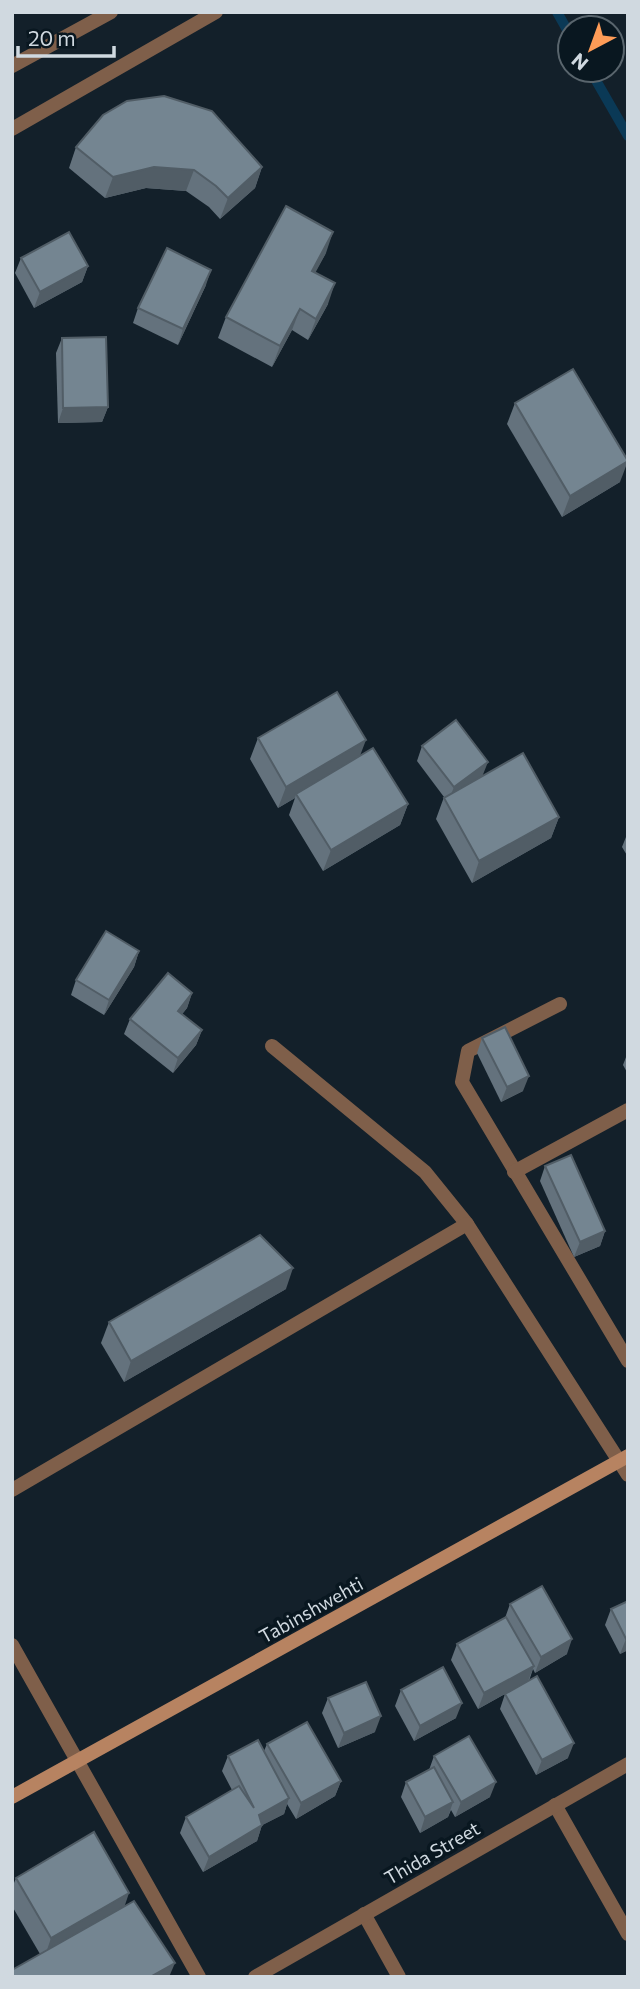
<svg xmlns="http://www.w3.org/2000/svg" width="640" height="1989" font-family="Commissioner,sans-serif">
	<rect width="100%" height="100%" fill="#13202a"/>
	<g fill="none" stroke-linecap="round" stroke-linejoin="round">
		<g stroke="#0a3956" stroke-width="10">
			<polyline points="557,12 570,35"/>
			<polyline points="590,70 628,136"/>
		</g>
		<g stroke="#7f5f4a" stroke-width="14">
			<polyline points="560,1004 468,1051 462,1082 628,1361"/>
			<polyline points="272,1046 425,1172 467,1224"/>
			<polyline points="514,1172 628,1110"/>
		</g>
		<g stroke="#7f5f4a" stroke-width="14">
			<polyline points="12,66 111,12"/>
			<polyline points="12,129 216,12"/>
			<polyline points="12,1490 467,1224 628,1475"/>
			<polyline points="12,1645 199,1977"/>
			<polyline points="555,1805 628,1934"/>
			<polyline points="364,1914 399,1977"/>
			<polyline points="255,1977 628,1764"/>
		</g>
		<polyline stroke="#b78361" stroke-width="14" points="12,1797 628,1456"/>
	</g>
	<g fill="#64727d">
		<polygon points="76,147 262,167 255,188 220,219 209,207 186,191 146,188 105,198 69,168"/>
		<polygon points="326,253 315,272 328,304 308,340 292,330 272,367 218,338 226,317"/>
		<polygon points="21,258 88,266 82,282 34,308 15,273"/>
		<polygon points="206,285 178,345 133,323 138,308"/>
		<polygon points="62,338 108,407 102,422 58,423 56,353"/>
		<polygon points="515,403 620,482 562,517 507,424"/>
		<polygon points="258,738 360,756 408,804 400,825 323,871 289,815 295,798 278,808 250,759"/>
		<polygon points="422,746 483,776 559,817 551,838 472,883 436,819 444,797 417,761"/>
		<polygon points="628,832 628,857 622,847"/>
		<polygon points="139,951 134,967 104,1015 71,995 76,980"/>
		<polygon points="192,993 187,1008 182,1014 202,1030 196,1045 173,1073 124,1034 130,1019"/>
		<polygon points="482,1038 523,1091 501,1102 477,1053"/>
		<polygon points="628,1052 628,1074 623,1065"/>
		<polygon points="545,1166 605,1231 600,1246 574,1257 540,1181"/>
		<polygon points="286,1289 124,1382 101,1343 109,1322"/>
		<polygon points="628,1601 628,1650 620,1654 605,1625 611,1609"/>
		<polygon points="510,1604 567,1654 535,1673 533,1669 529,1681 568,1758 536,1775 500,1709 505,1694 478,1709 451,1660 457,1644 505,1618"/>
		<polygon points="401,1690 456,1718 414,1741 395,1706"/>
		<polygon points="328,1698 375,1732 338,1748 322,1713"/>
		<polygon points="267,1744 341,1781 335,1796 296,1819 287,1804 284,1814 262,1825 257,1841 203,1872 180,1833 186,1817 232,1790 222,1771 228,1756 264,1751"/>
		<polygon points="434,1756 490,1797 455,1817 451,1810 448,1817 420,1833 401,1797 406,1782 429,1770"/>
		<polygon points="16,1878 125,1906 40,1954 12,1906 12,1888"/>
	</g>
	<g fill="#515d66">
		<polygon points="154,167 194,170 186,191 146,188 105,198 113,177"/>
		<polygon points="262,167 255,188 220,219 228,198"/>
		<polygon points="333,232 326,253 305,292 312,271"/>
		<polygon points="88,266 82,282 34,308 40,292"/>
		<polygon points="211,270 206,285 178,345 183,329"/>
		<polygon points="335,283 328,304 308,340 316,319"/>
		<polygon points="300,309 292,330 272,367 280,346"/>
		<polygon points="108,407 102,422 58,423 63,408"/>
		<polygon points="628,461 620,482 562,517 570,496"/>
		<polygon points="366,740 358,761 296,794 295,798 278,808 286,787"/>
		<polygon points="488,762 482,777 448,802 454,787"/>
		<polygon points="408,804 400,825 323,871 331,850"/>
		<polygon points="559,817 551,838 472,883 479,861"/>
		<polygon points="139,951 134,967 104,1015 109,1000"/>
		<polygon points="192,993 187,1008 173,1026 178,1011"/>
		<polygon points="202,1030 196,1045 173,1073 178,1058"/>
		<polygon points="529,1076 523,1091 501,1102 507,1087"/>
		<polygon points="605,1231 600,1246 574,1257 580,1242"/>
		<polygon points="293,1268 286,1289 124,1382 131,1361"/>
		<polygon points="628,1638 628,1650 620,1654 626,1639"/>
		<polygon points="572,1639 567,1654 535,1673 541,1657"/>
		<polygon points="534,1666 528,1681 478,1709 484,1693"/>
		<polygon points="462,1703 456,1718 414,1741 420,1726"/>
		<polygon points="381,1716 375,1732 338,1748 344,1733"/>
		<polygon points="574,1743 568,1758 536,1775 542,1760"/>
		<polygon points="341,1781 335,1796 296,1819 301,1803"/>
		<polygon points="496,1782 490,1797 455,1817 461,1802"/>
		<polygon points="289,1798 284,1814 253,1830 259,1815"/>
		<polygon points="453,1802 448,1817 420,1833 425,1817"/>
		<polygon points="262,1825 257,1841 203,1872 209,1857"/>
		<polygon points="129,1893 122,1914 44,1959 51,1938"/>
		<polygon points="175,1963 169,1977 150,1977"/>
	</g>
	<g fill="#748591" stroke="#515d66" stroke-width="2">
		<polygon points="164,96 212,111 262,167 228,198 216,186 194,170 154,167 113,177 76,147 103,115 127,101"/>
		<polygon points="286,206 333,232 312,271 335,283 316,319 300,309 280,346 226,317"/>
		<polygon points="69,232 88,266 40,292 21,258"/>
		<polygon points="167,248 211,270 183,329 138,308"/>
		<polygon points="106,337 108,407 63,408 62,338"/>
		<polygon points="573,369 628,461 570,496 515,403"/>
		<polygon points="337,692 366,740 286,787 258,738"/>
		<polygon points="456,720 488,762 454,787 422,746"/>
		<polygon points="373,748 408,804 331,850 296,794"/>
		<polygon points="523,753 559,817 479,861 444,798"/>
		<polygon points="106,931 139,951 109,1000 76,980"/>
		<polygon points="168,973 192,993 178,1011 202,1030 178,1058 130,1019"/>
		<polygon points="505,1027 529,1076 507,1087 482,1038"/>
		<polygon points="571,1155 605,1231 580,1242 545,1166"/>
		<polygon points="260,1235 293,1268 131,1361 109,1322"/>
		<polygon points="542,1586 572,1639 541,1657 510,1604"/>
		<polygon points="628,1601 628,1638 626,1639 611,1609"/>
		<polygon points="506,1617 534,1666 484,1693 457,1644"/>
		<polygon points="443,1667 462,1703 420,1726 401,1690"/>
		<polygon points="537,1676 574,1743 542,1760 505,1694"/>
		<polygon points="366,1682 381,1716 344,1733 328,1698"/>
		<polygon points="307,1722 341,1781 301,1803 267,1744"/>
		<polygon points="469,1736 496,1782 461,1802 434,1756"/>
		<polygon points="258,1740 289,1798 259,1815 262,1825 209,1857 186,1817 239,1786 254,1808 228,1756"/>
		<polygon points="434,1767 453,1802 425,1817 406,1782"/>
		<polygon points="94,1832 129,1893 51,1938 16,1878"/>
		<polygon points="134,1901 175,1963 150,1977 12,1977 12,1970"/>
	</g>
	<g text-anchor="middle" stroke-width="7" stroke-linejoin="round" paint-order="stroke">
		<g font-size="19" fill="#d0d9e0" stroke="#091720">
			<text transform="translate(311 1610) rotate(-29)" y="7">Tabinshwehti</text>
			<text transform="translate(432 1853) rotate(-30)" y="7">Thida Street</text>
		</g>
	</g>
	<rect width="640" height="1989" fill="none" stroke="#d0d9e0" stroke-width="28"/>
	<g transform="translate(591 49) rotate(221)"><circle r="33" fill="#091720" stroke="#59656d" stroke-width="2"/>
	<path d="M0-5L12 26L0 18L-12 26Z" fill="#fe9c57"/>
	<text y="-10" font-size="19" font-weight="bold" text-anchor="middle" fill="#d0d9e0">N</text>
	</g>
	<path d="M18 46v10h96v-10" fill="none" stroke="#d0d9e0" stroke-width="3.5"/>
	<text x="28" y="46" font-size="21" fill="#d0d9e0" stroke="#091720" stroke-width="5" paint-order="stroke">20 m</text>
</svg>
